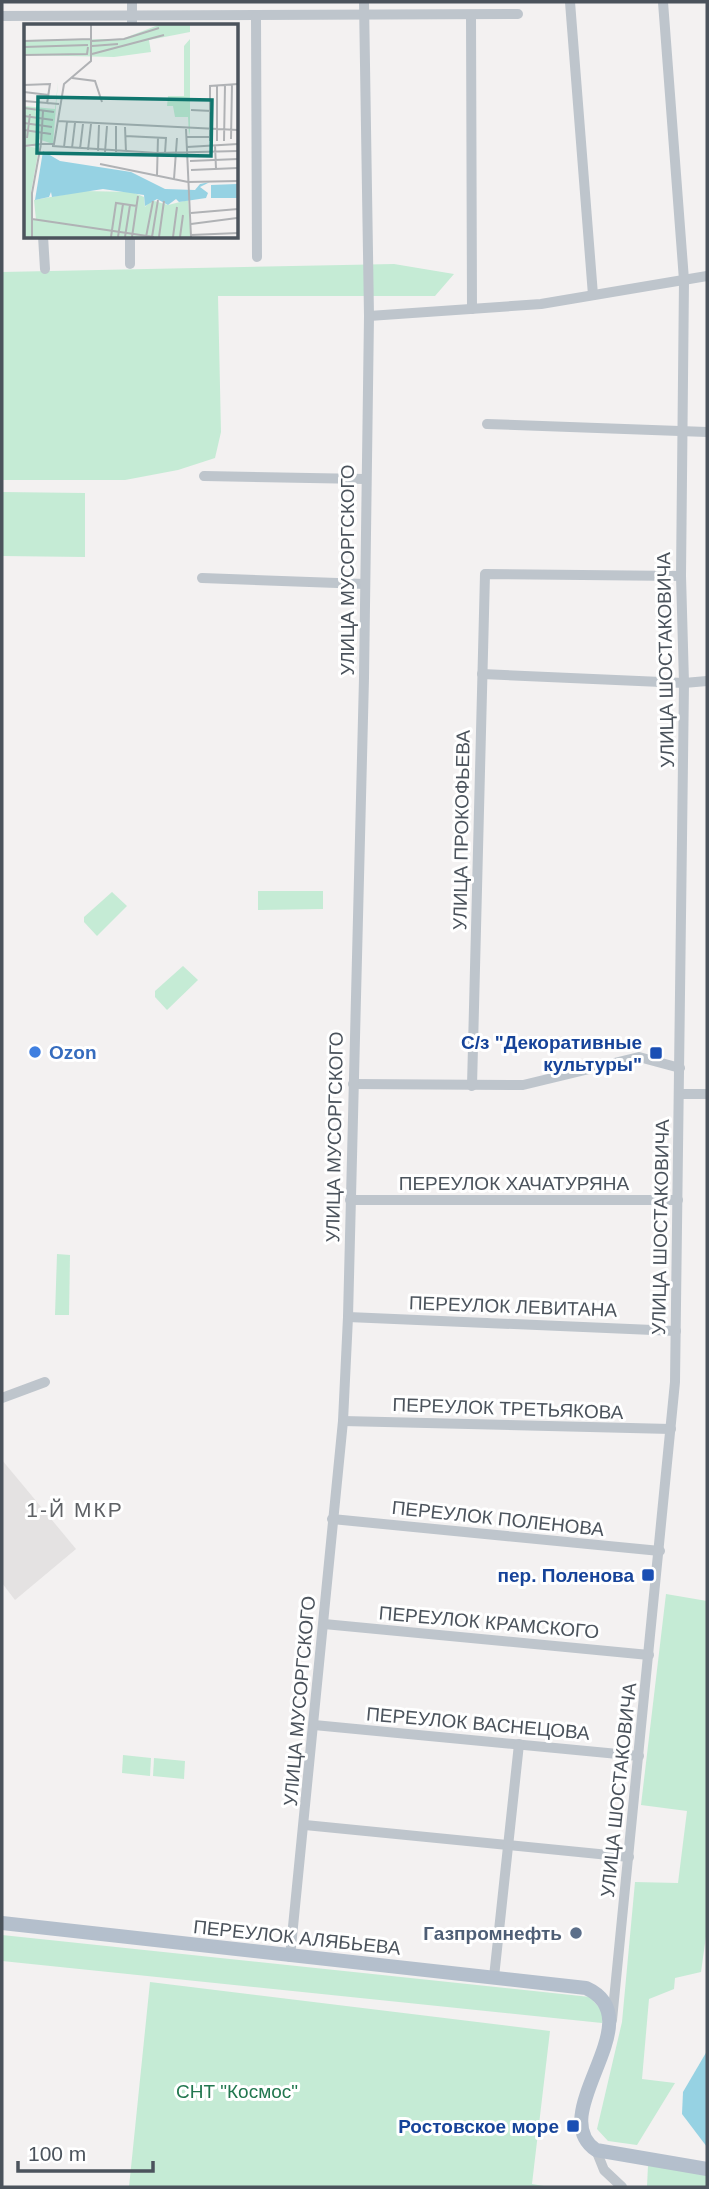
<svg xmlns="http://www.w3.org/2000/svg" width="709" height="2189" font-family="Arial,sans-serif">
	<rect width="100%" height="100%" fill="#f3f1f1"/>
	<polygon fill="#e4e2e2" points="2,1460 76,1549 15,1600 2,1583"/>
	<g fill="#c5ebd5">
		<polygon points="394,264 454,274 435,296 218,296 221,432 215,458 178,470 125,480 2,480 2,272"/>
		<polygon points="2,492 85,493 85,557 2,556"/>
		<polygon points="258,891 323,891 323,909 258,910"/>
		<polygon points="112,892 127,906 97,936 84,922 84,917"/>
		<polygon points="183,966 198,980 167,1010 155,997 155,991"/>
		<polygon points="57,1254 70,1255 69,1315 55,1315"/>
		<polygon points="666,1594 707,1601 707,1929 701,1972 675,1978 674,1989 649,1999 642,2079 675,2083 637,2145 608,2141 597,2129 622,2022 635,1882 678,1883 687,1811 641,1805"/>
		<polygon points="123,1755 151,1758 150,1776 122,1773"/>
		<polygon points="154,1758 185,1761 184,1779 153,1776"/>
		<polygon points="2,1935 590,1997 602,2011 602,2023 2,1961"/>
		<polygon points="150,1982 550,2031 532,2184 550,2187 129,2187"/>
		<polygon points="648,2165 707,2175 707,2187 647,2187"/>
	</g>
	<polygon fill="#96d2e3" points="707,2051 707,2147 682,2114 683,2092"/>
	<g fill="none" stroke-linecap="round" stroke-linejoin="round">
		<g stroke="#bec5cc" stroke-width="10">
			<polyline points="570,2 593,295"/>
			<polyline points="471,15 472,309"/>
			<polyline points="2,16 518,14"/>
			<polyline points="256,17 257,257"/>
			<polyline points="132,26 132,2"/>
			<polyline points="43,236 45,269"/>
			<polyline points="130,264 130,236"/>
			<polyline points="369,316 541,304 707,276"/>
			<polyline points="487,424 707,432"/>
			<polyline points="204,476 365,479"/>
			<polyline points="202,578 365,584"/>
			<polyline points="482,674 684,683 707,681"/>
			<polyline points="353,1084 523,1085 639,1057 680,1068"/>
			<polyline points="472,1086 485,574 681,576"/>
			<polyline points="680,1094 707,1094"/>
			<polyline points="350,1200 678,1200"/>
			<polyline points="348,1317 676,1331"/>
			<polyline points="2,1398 45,1382"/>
			<polyline points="343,1421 671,1429"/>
			<polyline points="332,1519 660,1551"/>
			<polyline points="324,1624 649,1655"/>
			<polyline points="314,1725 639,1756"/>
			<polyline points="305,1825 629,1857"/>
			<polyline points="290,1957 343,1421 348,1317 364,678 369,316 364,2"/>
			<polyline points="494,1977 519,1744"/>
			<polyline points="612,2020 675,1382 684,683 681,576 684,280 663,2"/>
			<polyline points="596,2150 604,2170 622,2187"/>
		</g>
		<path stroke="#b4bfcc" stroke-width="14" d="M2,1923L586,1988C655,2019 543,2114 596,2150L707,2169"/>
	</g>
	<circle fill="#3f7fe0" stroke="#fff" stroke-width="2.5" cx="35" cy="1052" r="7"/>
	<g fill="#1a4fb4" stroke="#fff" stroke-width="2.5">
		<rect x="649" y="1046" width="14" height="14" rx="3.5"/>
		<rect x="641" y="1568" width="14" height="14" rx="3.5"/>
		<rect x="566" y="2119" width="14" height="14" rx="3.5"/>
	</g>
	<circle fill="#5c6f8a" stroke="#fff" stroke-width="2.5" cx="576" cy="1933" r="7"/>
	<g text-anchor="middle" stroke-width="6" stroke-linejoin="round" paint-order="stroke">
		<g font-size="19" fill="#4b535c" stroke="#fff">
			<text transform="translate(347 570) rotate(-90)" y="7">УЛИЦА МУСОРГСКОГО</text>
			<text transform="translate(665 660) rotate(-91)" y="7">УЛИЦА ШОСТАКОВИЧА</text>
			<text transform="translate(461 830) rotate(-89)" y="7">УЛИЦА ПРОКОФЬЕВА</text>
			<text transform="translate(334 1137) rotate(-89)" y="7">УЛИЦА МУСОРГСКОГО</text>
			<text x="514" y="1190">ПЕРЕУЛОК ХАЧАТУРЯНА</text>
			<text transform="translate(660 1227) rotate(-89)" y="7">УЛИЦА ШОСТАКОВИЧА</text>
			<text transform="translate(513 1306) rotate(2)" y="7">ПЕРЕУЛОК ЛЕВИТАНА</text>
			<text transform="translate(508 1408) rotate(2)" y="7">ПЕРЕУЛОК ТРЕТЬЯКОВА</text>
			<text transform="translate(498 1518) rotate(6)" y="7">ПЕРЕУЛОК ПОЛЕНОВА</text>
			<text transform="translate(489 1622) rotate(5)" y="7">ПЕРЕУЛОК КРАМСКОГО</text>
			<text transform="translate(299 1701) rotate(-85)" y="7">УЛИЦА МУСОРГСКОГО</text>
			<text transform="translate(478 1723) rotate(5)" y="7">ПЕРЕУЛОК ВАСНЕЦОВА</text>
			<text transform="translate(618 1790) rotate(-84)" y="7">УЛИЦА ШОСТАКОВИЧА</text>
			<text transform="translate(297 1937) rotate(6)" y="7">ПЕРЕУЛОК АЛЯБЬЕВА</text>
		</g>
		<g font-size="19" font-weight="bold" fill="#164399" stroke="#fff" text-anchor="end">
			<text x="642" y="1049">С/з "Декоративные<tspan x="642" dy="22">культуры"</tspan></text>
			<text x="634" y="1582">пер. Поленова</text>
			<text x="559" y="2133">Ростовское море</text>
		</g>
		<g font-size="19" font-weight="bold" fill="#366cbe" stroke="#fff" text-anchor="start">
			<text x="49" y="1059">Ozon</text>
		</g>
		<g font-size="19" font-weight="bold" fill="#4e5e75" stroke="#fff" text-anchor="end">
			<text x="562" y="1940">Газпромнефть</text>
		</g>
		<g font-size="19" fill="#22774f" stroke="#fff">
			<text x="237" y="2098">СНТ "Космос"</text>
		</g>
		<g font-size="21" letter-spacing="2" fill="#5e6165" stroke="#fff">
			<text x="75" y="1517">1-Й МКР</text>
		</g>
	</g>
	<g transform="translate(24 24)">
		<rect width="214" height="214" fill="#f3f1f1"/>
		<path d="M137,0H166V8L125,16L127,28L90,33L0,31V16L98,15ZM166,15V107L165,112L164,93H151L149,82H143L144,72H160V22ZM34,58L29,120L14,115L13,123L0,121V82L31,85ZM0,122L15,124L7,168L8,195L12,196L10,176L60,167L108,168L120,173L121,183L127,176L144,181L164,176L167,213H0Z" fill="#c5ebd5"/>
		<path d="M19,127L36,137L107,148L141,165L171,166L176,160L186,158L176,163L184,169L182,174L155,178L152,175L144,181L133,175L121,182L120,171L79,165L28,173L27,168L25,173L11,176ZM213,160V174H187V161Z" fill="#96d2e3"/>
		<path fill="none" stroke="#b0b2b5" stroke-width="2" d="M0,17L67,15M68,17L100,15L135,4M68,22L94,20M0,23L64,21M68,30L140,11M0,31L63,30L64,23M48,54L71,57L78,78M0,61L26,60L23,80M0,68L25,71M0,77L35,80M0,84L30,88M167,86L188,87M0,92L29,96M33,97L214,106M0,99L28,103M101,103L102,128M162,105L167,213M0,106L27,110M101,112L142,114L141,129M162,113H186M3,114L6,90M207,115L208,60M186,117V62L214,60M193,117V61M200,117L201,61M191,121L192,145M0,122L17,120L19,87M28,122L133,129L214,127M40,123L43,98M163,123L214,120M48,124L51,99M56,125L59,100M64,126L67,100M74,127L75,101M81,128L83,102M92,128V102M166,137L214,135M76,140L164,158L214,157M167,146L214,144M133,151L134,113M150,155L153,114M167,189L214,185M8,195L130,213M167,200L213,194M167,211L214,209M8,213V169L17,120H30L40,60L67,37V0M87,213L92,179L113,182M94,213L99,180M101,213L106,181M108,213L114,172M122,213L129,177M128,213L134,176M135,213L140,177M149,213L153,183M156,213L159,191"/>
		<path fill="#0f766e" fill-opacity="0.15" stroke="#0f766e" stroke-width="3.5" d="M14,73L188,76L187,132L13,129Z"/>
		<rect width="214" height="214" fill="none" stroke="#4b535c" stroke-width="3.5"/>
	</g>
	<rect width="709" height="2189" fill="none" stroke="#4b535c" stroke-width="7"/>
	<path d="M18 2161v10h135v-10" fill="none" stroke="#4b535c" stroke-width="3.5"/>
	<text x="28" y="2161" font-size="21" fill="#4b535c" stroke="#ffffff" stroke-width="5" paint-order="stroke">100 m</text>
</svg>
